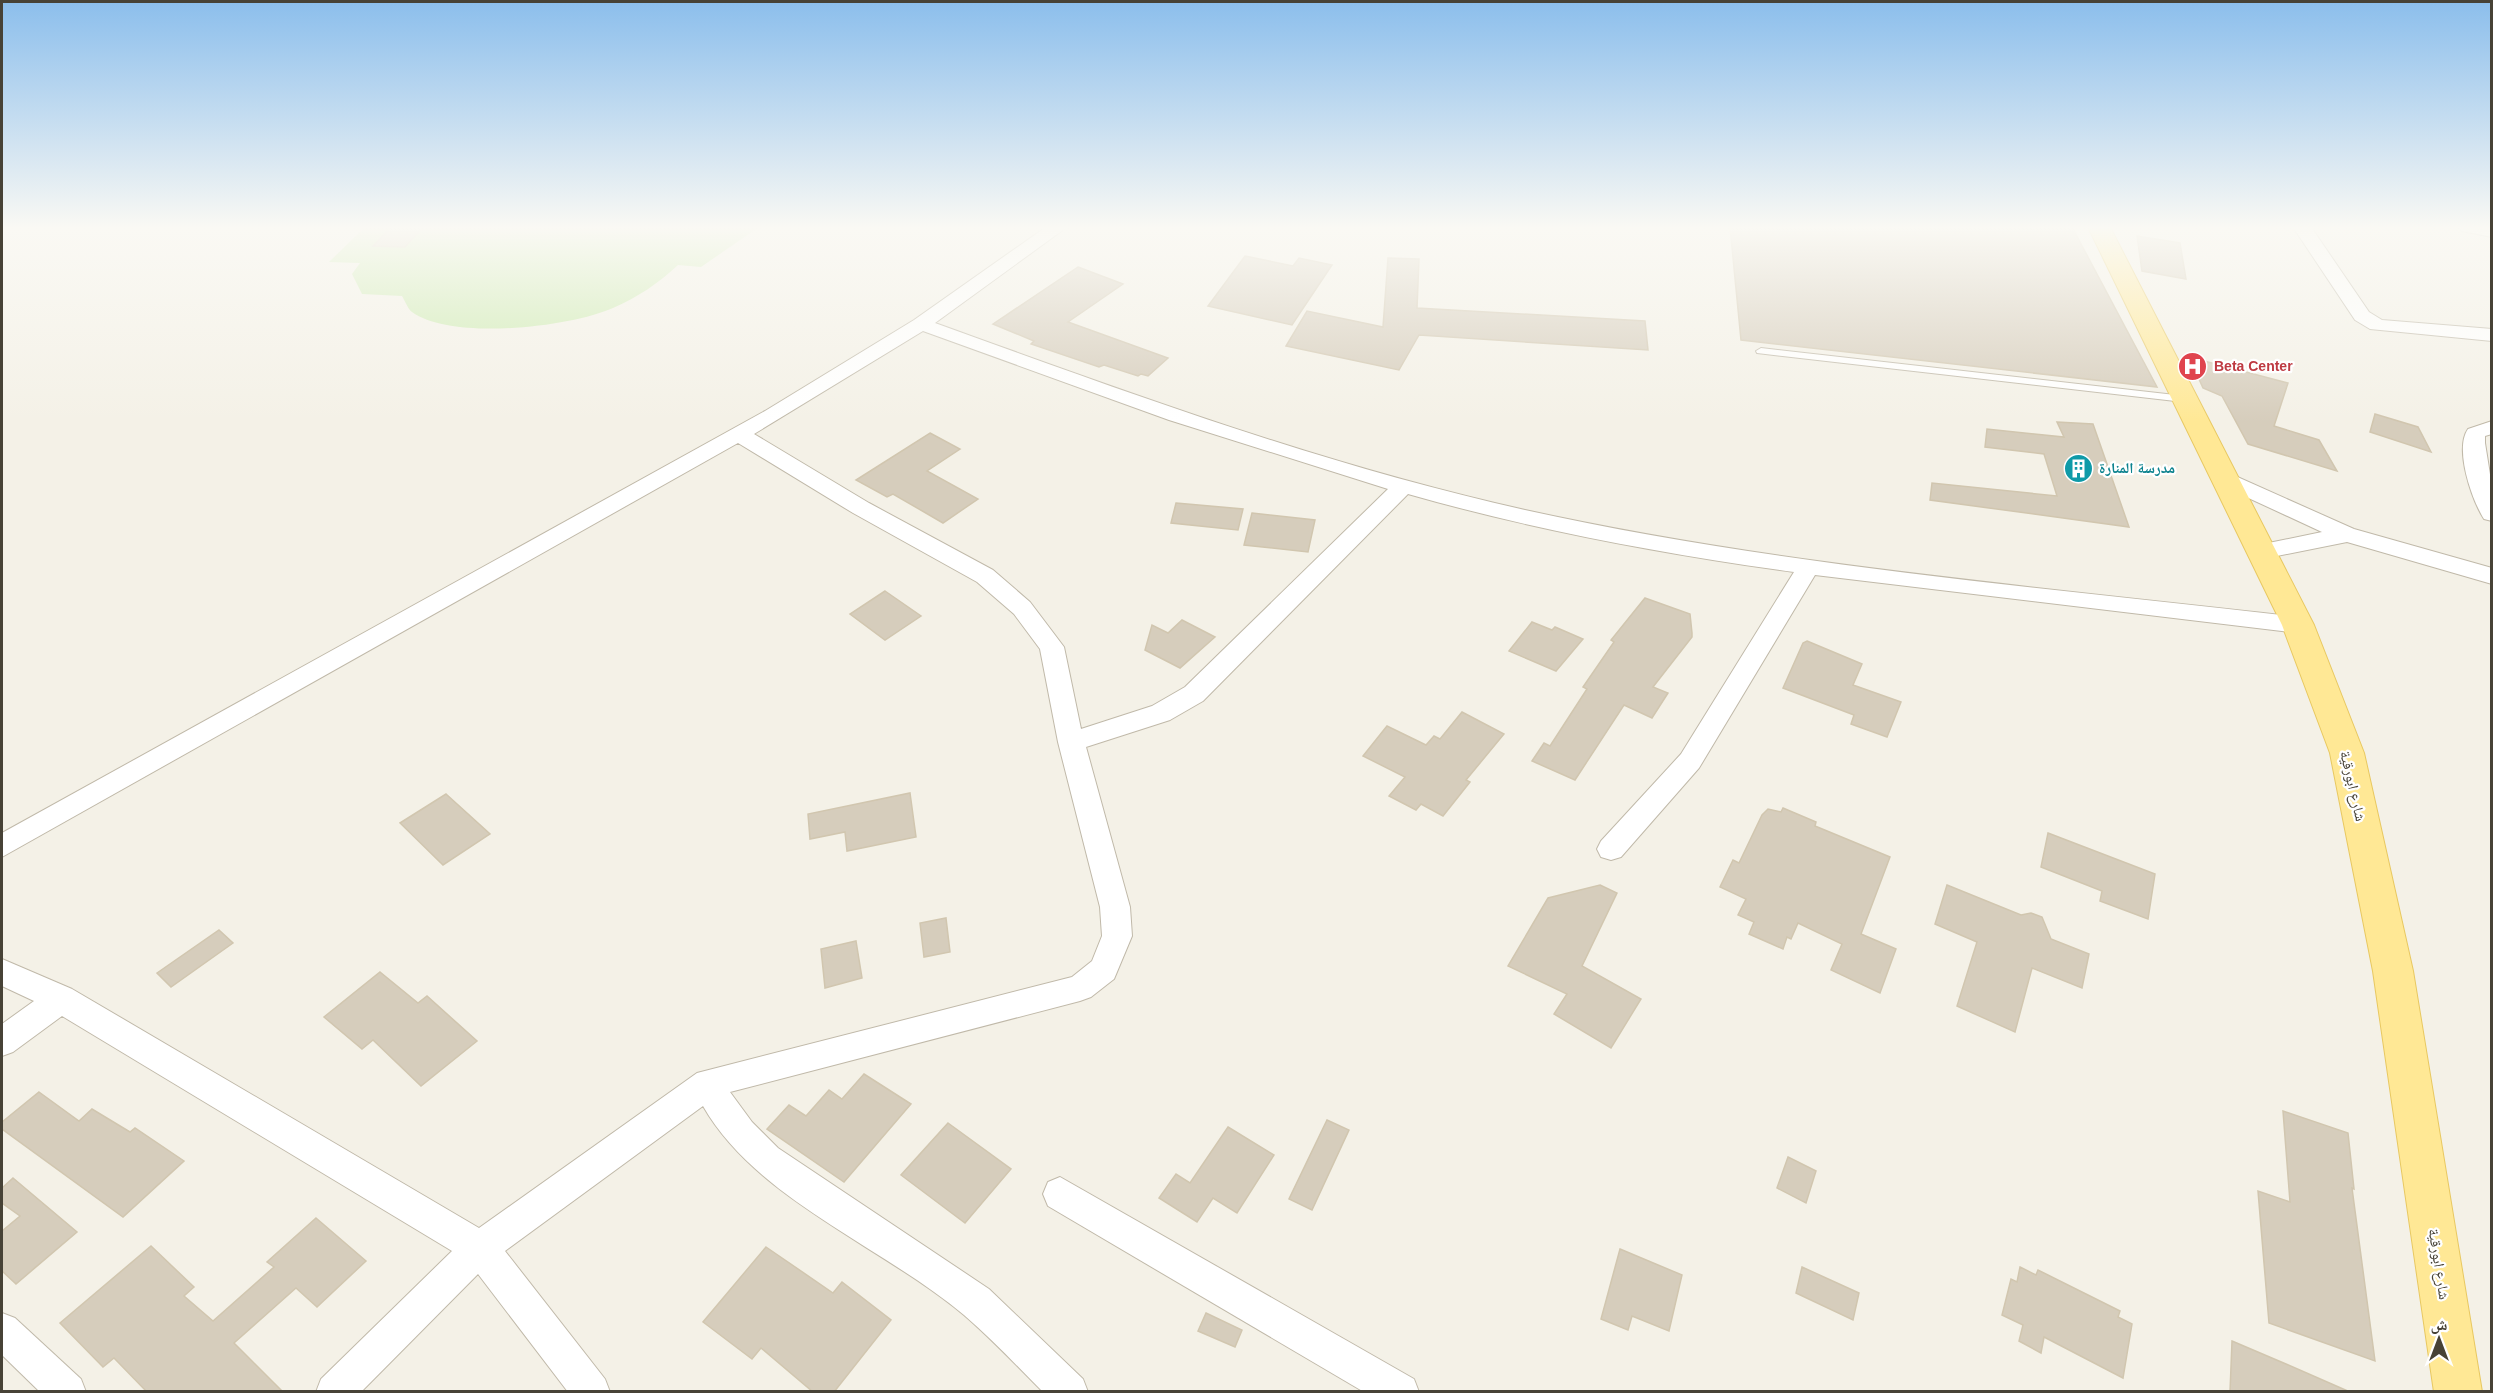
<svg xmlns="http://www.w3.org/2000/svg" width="2493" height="1393" font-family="Arial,'Noto Naskh Arabic',sans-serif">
	<rect width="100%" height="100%" fill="#f4f1e7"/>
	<path fill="#cbeaae" d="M365,227H759L701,267L678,265C659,283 638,297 613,308C570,327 453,341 412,312C408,309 405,301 402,296L362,294L352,274L360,263L329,262Z"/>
	<g fill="#d6cdbc" stroke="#d1c6af" stroke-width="1.5">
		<polygon points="391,227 423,227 405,247 373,246"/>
		<polygon points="1730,227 2072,227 2157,387 1741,340"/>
		<polygon points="2137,236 2180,243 2186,279 2142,271"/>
		<polygon points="1245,256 1293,266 1299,258 1332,265 1292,325 1208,306"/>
		<polygon points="1388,258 1419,259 1417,308 1645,321 1648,350 1419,335 1399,370 1286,346 1307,311 1383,327"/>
		<polygon points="1078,267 1123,284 1068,322 1168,358 1148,376 1141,374 1138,376 1104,365 1099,367 1031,344 1034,341 993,324"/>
		<polygon points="2189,357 2288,383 2274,426 2319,440 2337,471 2248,444 2222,396 2203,388"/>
		<polygon points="2375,414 2418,427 2431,452 2370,432"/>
		<polygon points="2057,422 2093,424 2129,527 1930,500 1932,483 2057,496 2044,454 1985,447 1987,429 2064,437"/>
		<polygon points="930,433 960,449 927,471 978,499 943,523 893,494 887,497 856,480"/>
		<polygon points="1176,503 1243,509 1238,530 1171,523"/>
		<polygon points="1252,513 1315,520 1308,552 1244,545"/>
		<polygon points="885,591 921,616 885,640 850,614"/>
		<polygon points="1645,598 1690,614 1692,633 1692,637 1653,687 1668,693 1652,718 1624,705 1575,780 1532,761 1544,743 1550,746 1587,689 1583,687 1614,642 1611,640"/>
		<polygon points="1182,620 1215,637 1180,668 1145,650 1152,625 1168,633"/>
		<polygon points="1532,622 1552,630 1555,627 1583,639 1556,671 1509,651"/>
		<polygon points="1807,641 1862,664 1853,685 1901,702 1887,737 1851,724 1854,715 1783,688 1803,643"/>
		<polygon points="1462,712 1504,734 1466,780 1470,782 1443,816 1421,804 1416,810 1389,796 1405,777 1363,756 1387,726 1426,745 1434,736 1440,739"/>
		<polygon points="910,793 916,837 847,851 845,832 810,839 808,814"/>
		<polygon points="446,794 490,834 443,865 400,823"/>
		<polygon points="1783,808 1816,822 1815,826 1890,857 1861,934 1896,949 1880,993 1831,970 1842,944 1798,923 1791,939 1787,937 1783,949 1749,934 1754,922 1738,915 1746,899 1720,887 1733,860 1739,863 1762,815 1768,809 1781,812"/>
		<polygon points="2048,833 2155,874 2148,919 2100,901 2102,891 2041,867"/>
		<polygon points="1600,885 1617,893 1582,966 1641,999 1611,1048 1554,1014 1567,994 1508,966 1548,898"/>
		<polygon points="1947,885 2021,915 2031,913 2042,917 2051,939 2089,954 2082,988 2032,968 2015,1032 1957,1006 1977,942 1935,924"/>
		<polygon points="946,918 950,952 924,957 920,923"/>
		<polygon points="219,930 233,943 171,987 157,973"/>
		<polygon points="856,941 862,978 825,988 821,949"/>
		<polygon points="380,972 418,1003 427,996 477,1041 421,1086 373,1040 362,1049 324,1017"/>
		<polygon points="864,1074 911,1104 844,1182 767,1129 789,1105 806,1116 829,1090 842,1099"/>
		<polygon points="39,1092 79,1121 92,1109 130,1132 135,1128 184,1161 123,1217 2,1129 2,1122"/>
		<polygon points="2283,1111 2348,1133 2354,1189 2352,1188 2375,1361 2269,1323 2258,1191 2290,1202"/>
		<polygon points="1327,1120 1349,1130 1312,1210 1289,1199"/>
		<polygon points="948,1123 1011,1169 965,1223 901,1175"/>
		<polygon points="1228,1127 1274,1155 1237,1213 1213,1198 1197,1222 1159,1198 1176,1174 1190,1183"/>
		<polygon points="1788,1157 1816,1171 1806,1203 1777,1188"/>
		<polygon points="13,1178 77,1232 16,1284 2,1271 2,1231 20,1216 2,1203 2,1188"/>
		<polygon points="316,1218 366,1261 317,1307 296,1288 234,1343 283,1392 147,1392 114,1358 103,1367 60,1323 151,1246 194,1287 184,1296 213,1321 274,1267 267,1262"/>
		<polygon points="766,1247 833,1293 842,1282 891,1320 834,1392 813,1392 761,1348 752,1359 703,1322"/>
		<polygon points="1620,1249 1682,1275 1669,1331 1632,1316 1628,1330 1601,1319"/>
		<polygon points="1802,1267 1859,1293 1853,1320 1796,1293"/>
		<polygon points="2020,1267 2036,1275 2038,1270 2120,1311 2118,1317 2132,1324 2123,1378 2044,1337 2041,1353 2019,1341 2023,1325 2002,1315 2011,1279 2017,1282"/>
		<polygon points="1206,1313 1242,1330 1235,1347 1198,1331"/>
		<polygon points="2232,1341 2286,1364 2350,1392 2230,1392"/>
	</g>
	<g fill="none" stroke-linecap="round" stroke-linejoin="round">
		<defs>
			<polygon id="service" points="1761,348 2184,396 2189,399 2184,402 1757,353 1756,351"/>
			<g id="minor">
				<path d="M1046,227H1067L935,323C1129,393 1323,465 1525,510C1779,566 2040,587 2298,617L2307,619L2310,625L2307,631L2298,633L1815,575L1699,768L1621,857L1611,860L1601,857L1597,849L1601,841L1681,754L1794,572C1664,554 1534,530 1408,494L1203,701L1170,720L1086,747L1130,907L1132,936L1114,979L1091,997L1080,1001L730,1092L752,1122L778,1148L989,1289L1083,1379L1088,1392H1043C1017,1366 992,1339 964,1315C882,1246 757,1200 703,1106L505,1251L605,1379L610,1392H568L478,1274L361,1392H316L321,1379L452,1251L62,1016L13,1052L2,1056V1024L34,1001L2,986V959L72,989L479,1228L697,1073L1072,977L1092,961L1102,936L1100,907L1058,742L1040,649L1014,614L977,582L853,513L738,443L2,857V833L765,411L914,320ZM923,331L1169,420L1388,489L1185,687L1152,706L1081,729L1064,647L1030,602L993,570L869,503L754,434Z"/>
				<polygon points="2293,227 2311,227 2369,312 2382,320 2492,329 2492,341 2370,329 2355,320"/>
				<polygon points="2459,227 2492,227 2492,237 2462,231"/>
				<path d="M2492,421V434L2485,436V443L2492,487V521L2484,519C2472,500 2454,449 2468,429Z"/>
				<polygon points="2224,471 2354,529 2492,568 2492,584 2347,542 2262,559 2254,556 2250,551 2254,546 2322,532 2216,483 2213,478 2216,473"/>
				<polygon points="1060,1177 1414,1379 1419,1392 1364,1392 1048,1206 1043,1194 1048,1182"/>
				<polygon points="2,1313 15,1318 81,1379 86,1392 40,1392 2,1355"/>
			</g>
			<polygon id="primary" points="2088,227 2110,227 2314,625 2364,753 2413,971 2482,1392 2434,1392 2373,971 2330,753 2282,625"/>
		</defs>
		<use href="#service" stroke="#c0b9a9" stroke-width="2"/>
		<use href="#minor" stroke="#c0b9a9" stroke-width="2"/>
		<use href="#primary" stroke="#e8c861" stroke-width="2"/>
		<use href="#service" fill="#fff" fill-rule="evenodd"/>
		<use href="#minor" fill="#fff" fill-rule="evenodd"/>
		<use href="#primary" fill="#ffe895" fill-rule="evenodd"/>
	</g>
	<linearGradient id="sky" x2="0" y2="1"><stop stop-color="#8bbeec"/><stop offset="0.54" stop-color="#faf9f4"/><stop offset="1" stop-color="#faf9f4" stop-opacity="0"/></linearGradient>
	<rect width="2493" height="422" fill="url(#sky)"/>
	<defs>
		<symbol id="hospital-disc" viewBox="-11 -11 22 22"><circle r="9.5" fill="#e0444e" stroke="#fff"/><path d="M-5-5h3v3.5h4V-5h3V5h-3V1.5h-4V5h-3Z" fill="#fff"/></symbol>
		<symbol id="building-disc" viewBox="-11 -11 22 22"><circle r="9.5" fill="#0f9aa8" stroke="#fff"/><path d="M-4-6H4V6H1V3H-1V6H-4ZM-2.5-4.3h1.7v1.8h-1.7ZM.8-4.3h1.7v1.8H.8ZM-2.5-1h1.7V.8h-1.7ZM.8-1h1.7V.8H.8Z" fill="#fff"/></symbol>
	</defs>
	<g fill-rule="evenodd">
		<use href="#hospital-disc" x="2176" y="350" width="33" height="33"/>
		<use href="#building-disc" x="2062" y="452" width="33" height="33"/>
	</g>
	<g text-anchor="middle" stroke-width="4.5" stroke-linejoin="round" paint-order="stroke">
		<g font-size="14" font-weight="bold" fill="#be3a42" stroke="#fff" text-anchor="start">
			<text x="2214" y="371">Beta Center</text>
		</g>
		<g font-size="15" font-weight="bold" fill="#0d838f" stroke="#fff" text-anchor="start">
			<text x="2099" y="473">مدرسة المنارة</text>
		</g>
		<g font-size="15" fill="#474236" stroke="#fff">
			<text transform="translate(2353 786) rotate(77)" y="5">شارع ابورقية</text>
			<text transform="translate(2439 1264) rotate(81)" y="5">شارع ابورقية</text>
		</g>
	</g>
	<rect width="2493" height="1393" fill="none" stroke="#474236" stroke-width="6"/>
	<g transform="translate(2439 1339)" stroke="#ffffff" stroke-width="4.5" paint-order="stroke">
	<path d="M0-4.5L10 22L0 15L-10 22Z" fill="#474236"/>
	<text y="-9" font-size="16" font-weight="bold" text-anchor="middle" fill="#474236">ش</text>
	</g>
</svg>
